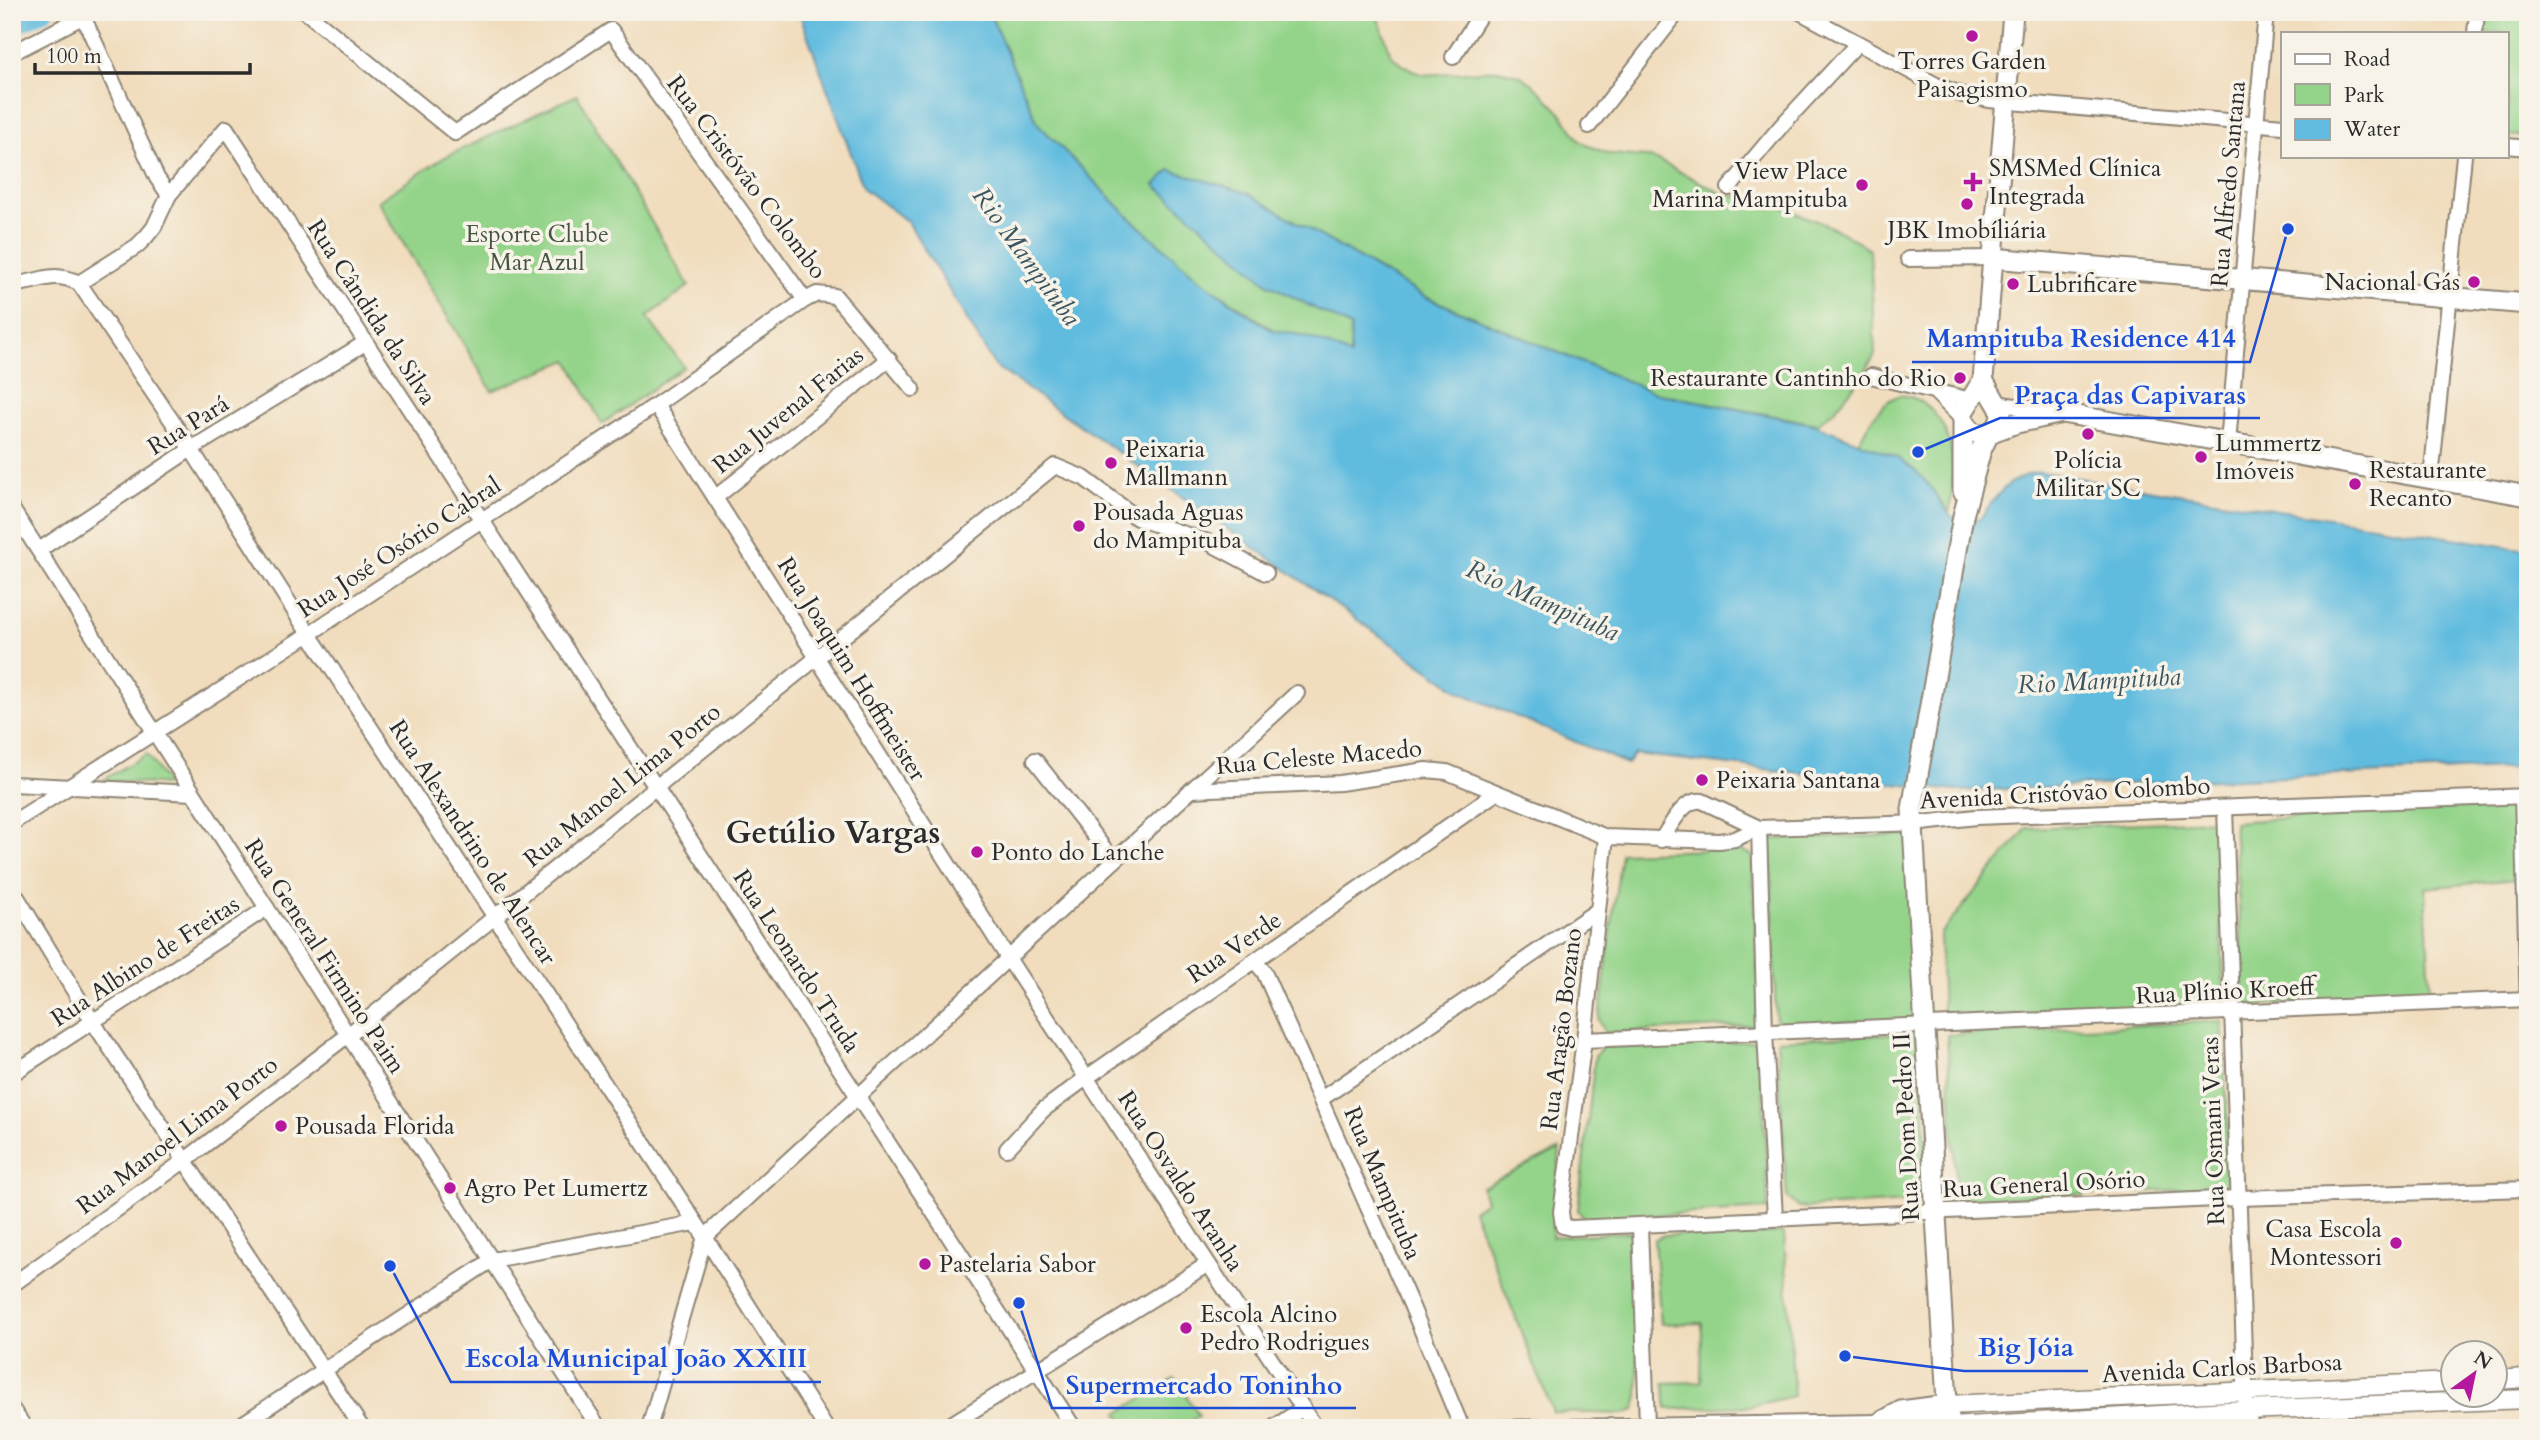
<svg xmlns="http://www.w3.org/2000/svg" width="2540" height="1440" font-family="Cardo,serif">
	<rect width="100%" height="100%" fill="#f7f3e8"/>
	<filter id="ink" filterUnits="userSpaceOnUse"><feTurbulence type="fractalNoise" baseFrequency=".0143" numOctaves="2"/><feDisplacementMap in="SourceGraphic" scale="14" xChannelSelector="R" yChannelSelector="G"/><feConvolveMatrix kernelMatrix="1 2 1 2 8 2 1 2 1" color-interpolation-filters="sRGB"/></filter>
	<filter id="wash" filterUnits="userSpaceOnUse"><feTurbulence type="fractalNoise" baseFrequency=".00686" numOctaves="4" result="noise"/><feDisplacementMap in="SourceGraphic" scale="28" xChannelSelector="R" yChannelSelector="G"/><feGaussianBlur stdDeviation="1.57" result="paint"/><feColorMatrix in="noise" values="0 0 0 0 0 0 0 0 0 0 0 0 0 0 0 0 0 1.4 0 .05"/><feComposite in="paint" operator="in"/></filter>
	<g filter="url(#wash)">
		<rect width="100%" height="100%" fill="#f1ddbd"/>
		<g fill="#94d48a" stroke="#60805a" stroke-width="2">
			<path d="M989,12H1373L1380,23L1391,55L1401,64L1422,75L1498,70L1519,75L1533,84L1561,113L1580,141L1589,146L1609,154L1646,157L1659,161L1721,193L1784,208L1829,226L1856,240L1870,250L1875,354L1864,374L1834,411L1817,424L1656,393L1426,297L1247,193L1268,284L1351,327V357C1333,346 1299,331 1278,333L1199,279L1132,220L1038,124Z"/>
			<polygon points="2487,12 2528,12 2528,137 2507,135 2507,33 2485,33"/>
			<polygon points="577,95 689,286 647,317 684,367 602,424 568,360 492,391 378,201 443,158"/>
			<path d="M1900,395C1915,396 1928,405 1937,417C1958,446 1954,481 1949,514C1921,470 1906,461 1858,442C1869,425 1879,402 1900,395Z"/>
			<polygon points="147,754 168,785 103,780"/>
			<polygon points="2514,802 2517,879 2425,888 2430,991 2245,1006 2234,822"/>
			<polygon points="2215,820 2225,1005 1943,1018 1940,934 2027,828"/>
			<polygon points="1912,835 1918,1020 1776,1024 1770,839"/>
			<polygon points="1737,849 1752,855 1760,1025 1605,1033 1599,1020 1621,853"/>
			<polygon points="2222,1021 2231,1187 1957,1201 1947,1035"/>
			<polygon points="1919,1032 1929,1201 1799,1208 1787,1197 1777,1040"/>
			<polygon points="1761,1041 1768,1209 1584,1219 1578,1210 1595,1056 1602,1047"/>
			<polygon points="1560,1149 1552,1237 1630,1232 1640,1240 1638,1397 1634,1410 1624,1414 1553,1412 1473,1210 1486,1201 1482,1187"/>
			<polygon points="1784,1233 1794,1396 1750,1406 1667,1409 1664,1383 1701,1382 1702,1323 1661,1324 1654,1240 1664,1235"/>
			<polygon points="1175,1378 1199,1416 1179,1428 1127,1428 1118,1413"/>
		</g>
		<path fill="#61bcdf" stroke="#467485" stroke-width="2" d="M799,12H989L1038,124L1132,220L1199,279L1268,328C1276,332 1281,331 1290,333C1311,338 1332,345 1350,356L1351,327L1268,284L1155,185L1170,170L1247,193L1425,297L1655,393L1813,424L1896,457L1917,472L1929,485L1951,517L1980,519C1995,496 2011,475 2040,472L2528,550V767L1956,791L1635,754L1627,764L1462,693L995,366L908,222L864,189Z"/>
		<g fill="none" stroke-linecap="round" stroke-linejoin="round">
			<polyline stroke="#61bcdf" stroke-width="16" points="12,28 45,12"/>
		</g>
	</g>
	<g filter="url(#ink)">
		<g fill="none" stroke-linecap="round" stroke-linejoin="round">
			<defs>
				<g id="minor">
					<polyline points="81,12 157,178 169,195"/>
					<polyline points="306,12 455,133 611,30 805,300 817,294 835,296 913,389"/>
					<polyline points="1800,12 1936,85 1963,95 1989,100 2283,126"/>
					<polyline points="2475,33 2477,12"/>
					<polyline points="12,53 92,12"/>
					<polyline points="1453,57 1482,12"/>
					<polyline points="1589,126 1678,12"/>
					<polyline points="2507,146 2528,148"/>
					<polyline points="1729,188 1782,125 1858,43"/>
					<polyline points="1908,259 1992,258"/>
					<polyline points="79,283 191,449 309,634 705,1237 826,1428"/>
					<path d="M12,284C40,284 49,269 79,283L137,246L146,237L154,227L169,195L226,128L1074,1428"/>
					<polyline points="1871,376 1971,400"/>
					<polyline points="1935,392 1964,421"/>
					<polyline points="1996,403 2054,412"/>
					<polyline points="656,405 1017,972 1316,1428"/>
					<polyline points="2228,443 2266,12"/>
					<polyline points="2431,479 2464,156"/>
					<polyline points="716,497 889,359"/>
					<polyline points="12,509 599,1428"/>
					<polyline points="39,550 191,449 365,343"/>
					<polyline points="1035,760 1114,861"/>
					<polyline points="12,784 193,793"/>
					<polyline points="1191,790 1340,783 1426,770 1447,772 1606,837 1719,841 1735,839 1759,828 1922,823 1976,817 2528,796"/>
					<polyline points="2522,796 2528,1008"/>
					<polyline points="2225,808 2246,1410 2248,1419 2253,1428"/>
					<polyline points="12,823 309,634 656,405 805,300"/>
					<polyline points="1759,828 1765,1033 1775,1218"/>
					<polyline points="1606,837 1584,1040 1561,1212 1563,1226 1571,1228 2239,1198 2528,1189"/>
					<path d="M1661,840C1671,826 1683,798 1702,801L1759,828"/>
					<polyline points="12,889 93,1022 362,1428"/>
					<polyline points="1255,961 1264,972 1412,1307 1462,1428"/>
					<polyline points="1584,1040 2528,999"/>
					<polyline points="12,1074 267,908"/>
					<polyline points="1321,1099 1598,910"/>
					<polyline points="1007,1149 1043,1110 1086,1078 1496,793"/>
					<polyline points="1640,1225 1647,1425"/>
					<polyline points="12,1285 184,1161 348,1035 1055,466 1084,478 1137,518 1208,542 1266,573"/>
					<polyline points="12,1409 25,1428"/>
					<polyline points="236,1428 492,1260 695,1223"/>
					<polyline points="649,1428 705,1237 1297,693"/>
					<polyline points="945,1428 1208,1264"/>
					<polyline points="1273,1428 1303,1408"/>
					<polyline points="1493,1428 1878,1422"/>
				</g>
				<g id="tertiary">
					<polyline points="2494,1380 2528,1378"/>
					<polyline points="1947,1405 2452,1382"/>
					<polyline points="1950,1427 2246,1410 2528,1399"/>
				</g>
				<g id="secondary">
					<polyline points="1992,258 2528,304"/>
					<polyline points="1964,421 1971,431 1983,435 2017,423 2062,413 2528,496"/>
					<polyline points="1963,491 1963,412 1983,380 2013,12"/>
					<polyline points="1870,1428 1901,1411 1947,1405"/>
					<polyline points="1898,1428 1948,1416"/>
					<polyline points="1945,1428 1950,1427 1947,1402 1912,809 1963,516 1981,450 1988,436 1998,426 2001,417 2000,409 1983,380"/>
				</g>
			</defs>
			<use href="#minor" stroke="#8e8474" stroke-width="18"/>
			<use href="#tertiary" stroke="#8e8474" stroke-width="21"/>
			<use href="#secondary" stroke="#8e8474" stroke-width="23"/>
			<use href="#minor" stroke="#fff" stroke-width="14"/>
			<use href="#tertiary" stroke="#fff" stroke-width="18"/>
			<use href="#secondary" stroke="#fff" stroke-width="19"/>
		</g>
	</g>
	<g fill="#b5179e" stroke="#f7f3e8" stroke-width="2.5">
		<circle cx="1972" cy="36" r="7"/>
		<path d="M1969.5 171.5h7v7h7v7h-7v7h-7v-7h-7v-7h7z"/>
		<circle cx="1862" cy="185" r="7"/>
		<circle cx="1967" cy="204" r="7"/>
		<circle cx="2474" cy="282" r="7"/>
		<circle cx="2013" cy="284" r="7"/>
		<circle cx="1960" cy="378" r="7"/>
		<circle cx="2088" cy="434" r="7"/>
		<circle cx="2201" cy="457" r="7"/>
		<circle cx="1111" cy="463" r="7"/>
		<circle cx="2355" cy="484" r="7"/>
		<circle cx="1079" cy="526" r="7"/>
		<circle cx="1702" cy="780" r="7"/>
		<circle cx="977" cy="852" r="7"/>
		<circle cx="281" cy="1126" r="7"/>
		<circle cx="450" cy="1188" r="7"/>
		<circle cx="2396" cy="1243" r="7"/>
		<circle cx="925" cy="1264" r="7"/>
		<circle cx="1186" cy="1328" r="7"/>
	</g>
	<g text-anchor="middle" stroke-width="7" stroke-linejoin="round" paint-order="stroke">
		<g font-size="24" fill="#2b2b2b" stroke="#f7f3e8" text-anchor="start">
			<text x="1972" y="69" text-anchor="middle">Torres Garden<tspan x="1972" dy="28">Paisagismo</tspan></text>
			<text x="1989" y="176">SMSMed Clínica<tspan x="1989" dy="28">Integrada</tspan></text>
			<text x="1848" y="179" text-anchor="end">View Place<tspan x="1848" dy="28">Marina Mampituba</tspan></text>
			<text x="1967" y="238" text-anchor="middle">JBK Imobíliária</text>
			<text x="2460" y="290" text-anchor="end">Nacional Gás</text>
			<text x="2027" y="292">Lubrificare</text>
			<text x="1946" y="386" text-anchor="end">Restaurante Cantinho do Rio</text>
			<text x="2215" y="451">Lummertz<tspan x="2215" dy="28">Imóveis</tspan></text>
			<text x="1125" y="457">Peixaria<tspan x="1125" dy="28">Mallmann</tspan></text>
			<text x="2088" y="468" text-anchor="middle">Polícia<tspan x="2088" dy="28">Militar SC</tspan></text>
			<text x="2369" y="478">Restaurante<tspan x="2369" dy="28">Recanto</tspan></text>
			<text x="1093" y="520">Pousada Aguas<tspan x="1093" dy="28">do Mampituba</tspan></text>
			<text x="1716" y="788">Peixaria Santana</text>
			<text x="991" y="860">Ponto do Lanche</text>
			<text x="295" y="1134">Pousada Florida</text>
			<text x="464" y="1196">Agro Pet Lumertz</text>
			<text x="2382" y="1237" text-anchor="end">Casa Escola<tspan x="2382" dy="28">Montessori</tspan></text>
			<text x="939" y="1272">Pastelaria Sabor</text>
			<text x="1200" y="1322">Escola Alcino<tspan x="1200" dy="28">Pedro Rodrigues</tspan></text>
		</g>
		<g font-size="24" fill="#2b2b2b" stroke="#f7f3e8">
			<text transform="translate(747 177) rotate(53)" y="8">Rua Cristóvão Colombo</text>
			<text transform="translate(2228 184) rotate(-85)" y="8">Rua Alfredo Santana</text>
			<text transform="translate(372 312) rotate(57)" y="8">Rua Cândida da Silva</text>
			<text transform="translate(788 410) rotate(-39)" y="8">Rua Juvenal Farias</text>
			<text transform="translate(188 425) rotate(-32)" y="8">Rua Pará</text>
			<text transform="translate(399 547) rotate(-33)" y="8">Rua José Osório Cabral</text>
			<text transform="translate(852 669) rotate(58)" y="8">Rua Joaquim Hoffmeister</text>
			<text transform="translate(1319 757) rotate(-5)" y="8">Rua Celeste Macedo</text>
			<text transform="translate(622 785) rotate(-39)" y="8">Rua Manoel Lima Porto</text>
			<text transform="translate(2065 793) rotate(-3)" y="8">Avenida Cristóvão Colombo</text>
			<text transform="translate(473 842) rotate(57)" y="8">Rua Alexandrino de Alencar</text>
			<text transform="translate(1234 947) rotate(-34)" y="8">Rua Verde</text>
			<text transform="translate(325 956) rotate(57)" y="8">Rua General Firmino Paim</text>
			<text transform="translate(145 961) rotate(-33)" y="8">Rua Albino de Freitas</text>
			<text transform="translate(797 961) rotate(57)" y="8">Rua Leonardo Truda</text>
			<text transform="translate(2225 991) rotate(-3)" y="8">Rua Plínio Kroeff</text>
			<text transform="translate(1561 1029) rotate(-83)" y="8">Rua Aragão Bozano</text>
			<text transform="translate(1906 1127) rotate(-93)" y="8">Rua Dom Pedro II</text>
			<text transform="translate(2213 1131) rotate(-92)" y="8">Rua Osmani Veras</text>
			<text transform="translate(177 1135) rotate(-37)" y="8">Rua Manoel Lima Porto</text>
			<text transform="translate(1181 1181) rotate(57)" y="8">Rua Osvaldo Aranha</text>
			<text transform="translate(1383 1183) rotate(67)" y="8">Rua Mampituba</text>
			<text transform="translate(2044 1184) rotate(-3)" y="8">Rua General Osório</text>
			<text transform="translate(2222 1368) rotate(-3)" y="8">Avenida Carlos Barbosa</text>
		</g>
		<g font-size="24" fill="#455543" stroke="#f7f3e8">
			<text x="537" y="242">Esporte Clube<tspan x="537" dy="28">Mar Azul</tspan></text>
		</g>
		<g font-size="26" font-style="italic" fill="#3b5661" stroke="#f7f3e8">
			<text transform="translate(1027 256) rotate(54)" y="9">Rio Mampituba</text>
			<text transform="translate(1543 600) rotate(24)" y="9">Rio Mampituba</text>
			<text transform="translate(2099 680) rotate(-3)" y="9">Rio Mampituba</text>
		</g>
		<g font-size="32" font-weight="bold" fill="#2b2b2b" stroke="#f7f3e8">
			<text x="833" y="843">Getúlio Vargas</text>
		</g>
	</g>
	<path fill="none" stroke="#1d4ed8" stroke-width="2.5" d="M2288 229L2250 362H1912M1918 452L2000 418H2260M1845 1356L1964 1371H2088M390 1266L451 1382H821M1019 1303L1052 1408H1356"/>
	<g fill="#1d4ed8" stroke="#f7f3e8" stroke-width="2.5">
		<circle cx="2288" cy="229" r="7"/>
		<circle cx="1918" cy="452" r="7"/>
		<circle cx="1845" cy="1356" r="7"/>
		<circle cx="390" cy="1266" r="7"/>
		<circle cx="1019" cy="1303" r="7"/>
	</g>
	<g font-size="26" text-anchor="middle" font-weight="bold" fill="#1d4ed8" stroke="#f7f3e8" stroke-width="7" stroke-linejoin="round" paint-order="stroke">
		<text x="2081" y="347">Mampituba Residence 414</text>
		<text x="2130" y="404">Praça das Capivaras</text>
		<text x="2026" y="1356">Big Jóia</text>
		<text x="636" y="1367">Escola Municipal João XXIII</text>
		<text x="1204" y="1394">Supermercado Toninho</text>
	</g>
	<rect width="2540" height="1440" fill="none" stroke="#f7f3e8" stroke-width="42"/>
	<rect x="2281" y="32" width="228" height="126" fill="#f7f3e8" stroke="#a5a39c" stroke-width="2"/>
	<rect x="2295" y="54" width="35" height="10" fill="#ffffff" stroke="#a5a39c" stroke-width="2"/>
	<text x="2344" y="66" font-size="21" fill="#2b2b2b">Road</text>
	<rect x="2295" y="84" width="35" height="21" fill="#94d48a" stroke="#a5a39c" stroke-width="2"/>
	<text x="2344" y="102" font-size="21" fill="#2b2b2b">Park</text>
	<rect x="2295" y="119" width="35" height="21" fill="#61bcdf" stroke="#a5a39c" stroke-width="2"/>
	<text x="2344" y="136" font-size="21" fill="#2b2b2b">Water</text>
	<g transform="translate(2474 1374) rotate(33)"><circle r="33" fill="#f7f3e8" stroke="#a5a39c" stroke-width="2"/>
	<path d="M0-5L12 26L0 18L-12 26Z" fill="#b5179e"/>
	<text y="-10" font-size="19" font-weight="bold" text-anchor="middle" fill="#2b2b2b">N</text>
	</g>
	<path d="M35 63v10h215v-10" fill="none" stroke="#2b2b2b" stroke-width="3.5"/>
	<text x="46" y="63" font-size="21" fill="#2b2b2b" stroke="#f7f3e8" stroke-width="5" paint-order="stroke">100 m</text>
</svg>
